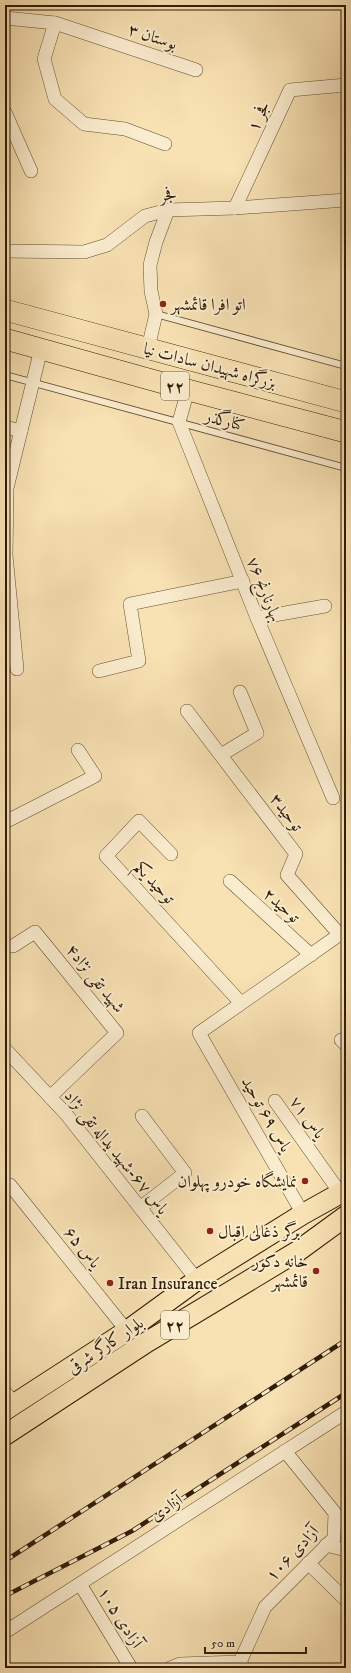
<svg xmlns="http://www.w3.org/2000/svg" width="351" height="1673" font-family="'IM FELL DW Pica',Amiri,serif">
	<rect width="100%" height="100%" fill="#f8e1b3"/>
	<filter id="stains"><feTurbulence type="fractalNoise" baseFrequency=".005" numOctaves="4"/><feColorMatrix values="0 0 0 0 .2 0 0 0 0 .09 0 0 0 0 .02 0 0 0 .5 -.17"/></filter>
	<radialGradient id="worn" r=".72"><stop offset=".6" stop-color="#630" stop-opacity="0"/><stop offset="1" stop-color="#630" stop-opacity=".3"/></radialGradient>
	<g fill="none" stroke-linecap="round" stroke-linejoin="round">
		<defs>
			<g id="service">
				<polyline points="156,314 346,366"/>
				<polyline points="5,375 346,468"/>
			</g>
			<g id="minor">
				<polyline points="5,18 55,23 196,70"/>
				<polyline points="55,23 44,59 55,99 84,124 125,129 165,144"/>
				<polyline points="5,112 31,171"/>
				<polyline points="235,208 290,90 346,85"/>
				<polyline points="5,251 84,252 107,245 145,216 168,210 235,208 346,200"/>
				<polyline points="148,348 156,314 151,291 150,265 156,242 168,210"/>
				<polyline points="188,390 179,422 257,618 333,798"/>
				<polyline points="5,427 21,431"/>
				<polyline points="257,618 325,606"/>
				<polyline points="17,669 6,555 7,488 41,349"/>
				<polyline points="99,671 139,661 130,604 243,581"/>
				<polyline points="187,711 296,854 287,875 340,935"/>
				<polyline points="221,755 257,733 240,692"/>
				<polyline points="5,822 95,776 78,750"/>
				<polyline points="171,854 139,821 106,856 241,1003"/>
				<polyline points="230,881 311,955"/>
				<polyline points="13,946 35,932 117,1033 50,1097"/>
				<polyline points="341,1040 346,1045"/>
				<polyline points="5,1049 66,1114 197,1280"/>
				<polyline points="275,1101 341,1194"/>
				<polyline points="10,1185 127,1331"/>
				<polyline points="140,1208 185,1173 142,1116"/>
				<polyline points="303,1214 199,1033 346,930"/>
				<polyline points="5,1392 14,1404"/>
				<polyline points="326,1545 346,1550"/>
				<polyline points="308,1563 346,1600"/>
				<polyline points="80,1584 131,1668"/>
				<polyline points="5,1632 346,1412"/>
				<polyline points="240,1662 265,1607 334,1538 335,1513 285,1451"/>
				<polyline points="170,1668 180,1664 240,1662 244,1668"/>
			</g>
			<g id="primary">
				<polyline points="5,1410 127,1331 197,1280 303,1214 346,1190"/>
				<polyline points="5,1435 147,1342 298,1251 346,1216"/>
			</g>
			<g id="trunk">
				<polyline points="5,310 346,402"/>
				<polyline points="5,339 188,390 346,432"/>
			</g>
		</defs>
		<use href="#service" stroke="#614e31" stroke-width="8"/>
		<use href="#minor" stroke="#614e31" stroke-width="14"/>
		<use href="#primary" stroke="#2f1d06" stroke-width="22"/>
		<use href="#trunk" stroke="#2f1d06" stroke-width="22"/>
		<use href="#service" stroke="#faecce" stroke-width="6"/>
		<use href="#minor" stroke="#faecce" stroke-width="13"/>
		<use href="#primary" stroke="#f8e1b3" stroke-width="20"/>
		<use href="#trunk" stroke="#f8e1b3" stroke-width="21"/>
		<defs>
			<g id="rail">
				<polyline points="5,1561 346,1340"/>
				<polyline points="5,1596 132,1531 346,1393"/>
			</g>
		</defs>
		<use href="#rail" stroke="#2f1d06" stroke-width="4.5"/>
		<use href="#rail" stroke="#faecce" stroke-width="3" stroke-dasharray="9" stroke-linecap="butt"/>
	</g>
	<g fill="#8f2418" stroke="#faecce" stroke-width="1.5">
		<circle cx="163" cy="304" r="4"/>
		<circle cx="305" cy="1181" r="4"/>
		<circle cx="210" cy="1231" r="4"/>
		<circle cx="316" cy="1271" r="4"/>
		<circle cx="110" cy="1283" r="4"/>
	</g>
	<g text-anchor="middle" stroke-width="4" stroke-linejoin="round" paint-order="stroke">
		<g fill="#faecce" stroke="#6c5b42" stroke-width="1">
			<rect x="161" y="372" width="28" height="28" rx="3"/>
			<rect x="161" y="1311" width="28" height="28" rx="3"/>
		</g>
		<g font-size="16" font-weight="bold" fill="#2f1d06">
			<text x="175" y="392">۲۲</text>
			<text x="175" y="1331">۲۲</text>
		</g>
		<g font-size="17" fill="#2f1d06" stroke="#faecce">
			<text transform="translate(153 36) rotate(18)" y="6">بوستان ۳</text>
			<text transform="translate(258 116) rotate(-65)" y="6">فجر ۱</text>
			<text transform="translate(168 194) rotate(-8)" y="6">فجر</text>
			<text transform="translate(210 365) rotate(15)" y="6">بزرگراه شهیدان سادات نیا</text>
			<text transform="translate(225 420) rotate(15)" y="6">کنارگذر</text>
			<text transform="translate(265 589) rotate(68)" y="6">بهارنارنج ۷۶</text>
			<text transform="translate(287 812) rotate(53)" y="6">توحید۳</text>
			<text transform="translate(155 882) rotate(47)" y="6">توحید یکم</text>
			<text transform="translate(282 905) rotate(42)" y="6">توحید۲</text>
			<text transform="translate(96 978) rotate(51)" y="6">شهید تقی نژاد۴</text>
			<text transform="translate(267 1114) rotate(60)" y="6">یاس ۶۹ توحید</text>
			<text transform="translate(308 1117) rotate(54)" y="6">یاس ۷۱</text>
			<text transform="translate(117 1152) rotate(51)" y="6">یاس ۶۷-شهید یداله تقی نژاد</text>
			<text transform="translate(83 1247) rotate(51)" y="6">یاس ۶۵</text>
			<text transform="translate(105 1345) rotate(-34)" y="6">بلوار کارگر شرقی</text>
			<text transform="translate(166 1507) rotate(-33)" y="6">آزادی</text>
			<text transform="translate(292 1553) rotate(-47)" y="6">آزادی ۱۰۶</text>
			<text transform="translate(121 1617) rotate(58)" y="6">آزادی ۱۰۵</text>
		</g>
		<g font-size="17" fill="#2f1d06" stroke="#faecce" text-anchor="start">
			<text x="171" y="310">اتو افرا قائمشهر</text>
			<text x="297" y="1187" text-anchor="end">نمایشگاه خودرو پهلوان</text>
			<text x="218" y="1237">برگر ذغالی اقبال</text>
			<text x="308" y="1267" text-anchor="end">خانه دکور<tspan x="308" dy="20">قائمشهر</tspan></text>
			<text x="118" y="1289">Iran Insurance</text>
		</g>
	</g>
	<rect width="351" height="1673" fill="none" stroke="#f8e1b3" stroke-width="20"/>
	<rect x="6" y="6" width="339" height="1661" fill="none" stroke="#2f1d06" stroke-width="2"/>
	<rect x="10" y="10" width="331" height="1653" fill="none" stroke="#2f1d06"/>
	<path d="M205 1647v6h101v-6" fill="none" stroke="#2f1d06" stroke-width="2"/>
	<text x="211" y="1647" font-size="12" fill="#2f1d06" stroke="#faecce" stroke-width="3" paint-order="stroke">50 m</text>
	<rect width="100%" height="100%" filter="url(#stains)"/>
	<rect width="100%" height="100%" fill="url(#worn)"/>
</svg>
